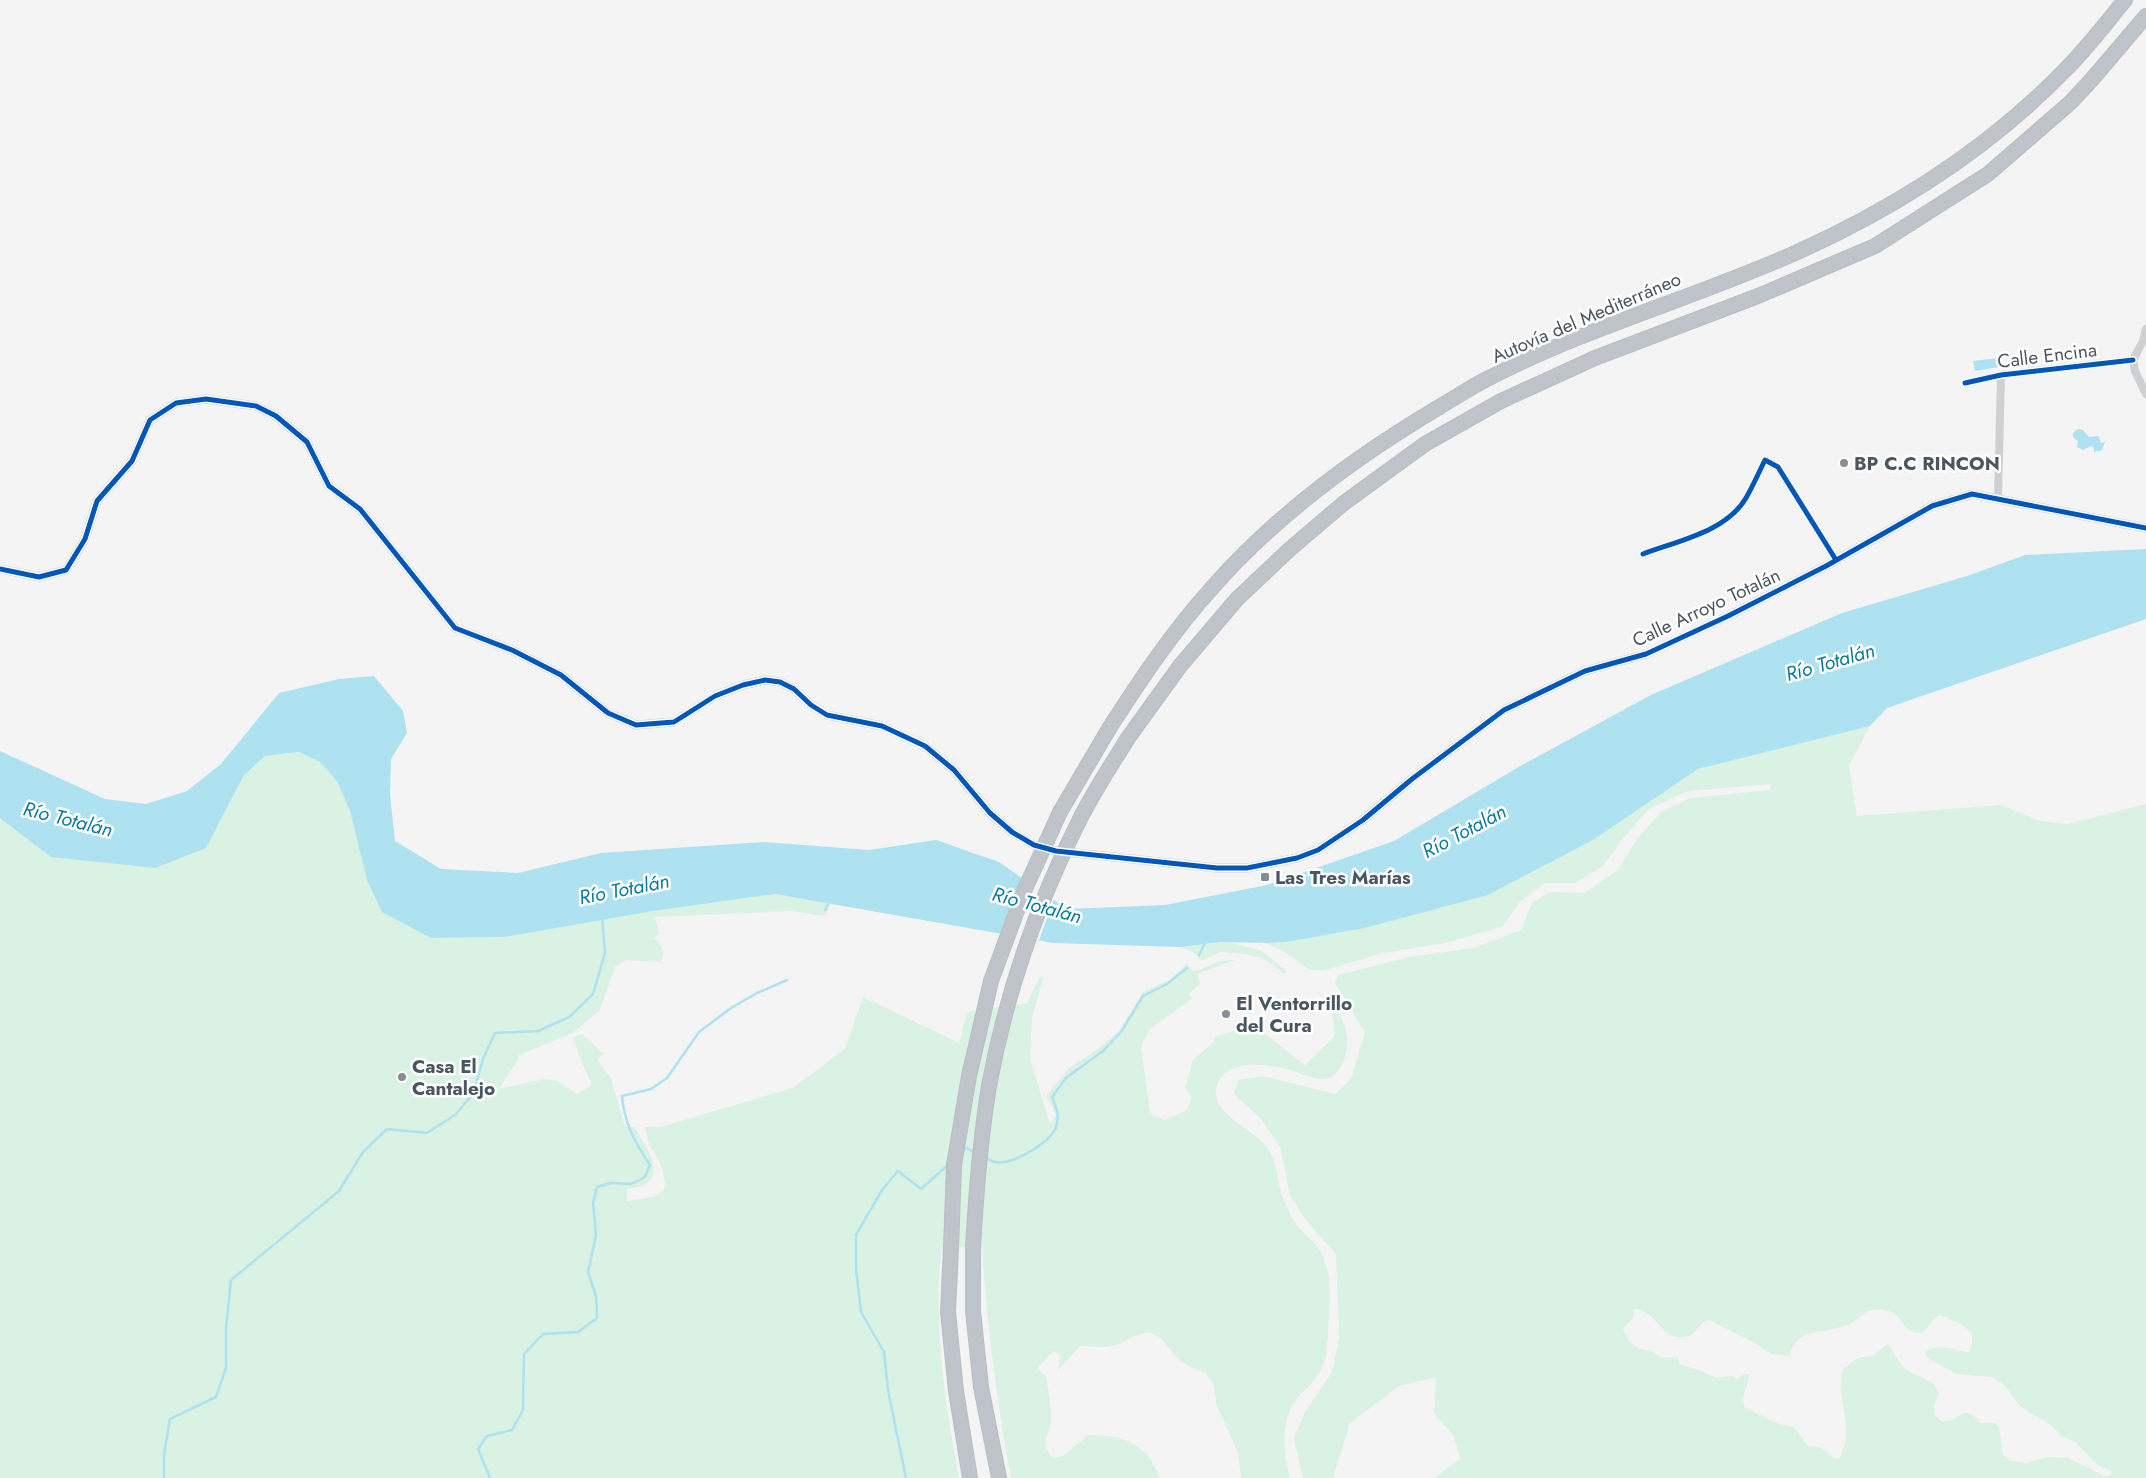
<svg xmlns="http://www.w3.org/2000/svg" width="2146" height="1478" font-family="Jost,sans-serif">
	<rect width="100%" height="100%" fill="#f4f4f4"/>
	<g fill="#d9f2e3" fill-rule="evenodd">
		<path d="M1870,726L1849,765L1857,816L2002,805L2039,821L2068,824L2146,804V1478H1434L1460,1459L1454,1436L1434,1413L1436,1377L1399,1386L1350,1423L1333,1478H1303L1294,1439L1305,1412L1332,1372L1339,1338L1336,1254L1305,1219L1290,1195L1281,1149L1262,1120L1234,1094L1238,1080L1263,1076L1335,1094L1351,1079L1365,1032L1335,983L1338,975L1409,957L1474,948L1521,930L1532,903L1550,892L1585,893L1618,870L1637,839L1661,812L1691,798L1771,790L1770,784L1688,791L1649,809L1623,838L1603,866L1575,883H1545L1520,902L1502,927L1445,943L1383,953L1325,970H1310L1283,951L1265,943L1286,942L1364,928L1488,895L1593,840L1698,769ZM1636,1309C1661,1313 1661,1346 1692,1335L1703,1322L1709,1320L1755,1343L1771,1354L1790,1356C1795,1328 1822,1334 1844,1326C1853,1323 1860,1317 1867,1311C1876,1309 1890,1309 1897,1316C1903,1321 1905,1329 1913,1332C1927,1336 1929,1322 1938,1316C1943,1314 1969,1328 1971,1333C1973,1338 1972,1347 1969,1352C1950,1351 1944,1342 1925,1352L1927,1358L1957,1374L1992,1377L2005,1386L2019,1405L2031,1414L2048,1423L2062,1436L2076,1443L2097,1465L2110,1470L2112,1474L2105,1476L2068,1458L2046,1457L2027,1463L2011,1461L2003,1455L1999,1428L1995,1423H1981C1963,1400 1958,1424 1941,1421L1934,1414L1935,1403L1939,1393L1934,1384L1903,1368L1888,1344L1872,1356L1857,1358L1843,1369C1837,1393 1848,1415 1846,1438C1845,1445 1842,1452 1840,1458L1836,1459L1819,1447H1809L1794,1427L1779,1424L1744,1407L1743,1397L1750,1374H1744L1737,1379L1731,1376L1716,1378L1701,1371L1679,1364L1678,1357L1661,1358L1652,1351L1639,1349L1630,1343L1623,1329L1633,1318L1634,1310Z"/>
		<path d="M299,752L320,762L337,781L350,811L367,880L431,938L505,937L653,911L775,894L830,903L825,916L791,911L655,917L659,934L654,938C661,946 666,950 661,962L626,960L615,967L600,1010L573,1033L519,1055L518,1060L499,1089L544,1079L557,1081L577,1094L592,1085L581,1060L573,1037L582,1034L603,1054L597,1060L611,1078L625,1127H635C642,1142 666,1171 646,1184C641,1187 633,1188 627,1189V1201L653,1197L664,1190C669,1161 646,1152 645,1127H660L793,1088L845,1049L863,997L959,1043L967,1012L1027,1003L1040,977L1043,978L1032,1018L1030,1059L1050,1124L1056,1115L1046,1096L1069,1068L1097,1050L1119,1031L1143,992L1169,980L1187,964L1193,971C1211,968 1213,959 1235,960L1198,974L1200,984L1189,994L1192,999L1151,1028L1141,1046L1150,1114L1165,1120L1187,1110L1192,1097L1185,1088L1193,1060L1214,1042V1037L1254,1025L1305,1065L1334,1037C1334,1012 1332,1007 1315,989C1337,1006 1355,1030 1344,1059C1341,1066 1338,1074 1331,1077C1319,1083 1303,1074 1291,1070C1267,1064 1224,1057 1216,1089C1211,1114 1253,1129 1266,1146C1279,1162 1276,1184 1285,1203C1288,1209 1291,1217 1295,1223C1303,1233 1316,1242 1322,1254C1325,1259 1326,1266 1328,1272C1332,1284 1328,1340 1326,1355C1325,1360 1322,1367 1319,1373C1314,1384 1302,1391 1295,1401C1280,1424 1283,1454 1290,1478H1241L1238,1452L1217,1406L1213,1383L1205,1373L1181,1362L1161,1338L1149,1332L1134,1336L1117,1345L1105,1347L1080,1346L1058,1370L1060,1354L1053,1351L1038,1367L1041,1373L1046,1376C1048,1390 1052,1407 1051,1421C1049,1437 1039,1442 1053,1458L1063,1456L1088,1435C1123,1435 1146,1442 1160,1478H1011C997,1402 987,1326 982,1248L942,1247C932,1321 945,1405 959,1478H0V817L206,848L244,775L265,756Z"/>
		<polygon points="1228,942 1262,951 1288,972 1284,974 1263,958 1243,954 1220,952 1201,961 1195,953 1181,947"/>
	</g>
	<g fill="#aee2f0">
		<polygon points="1998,358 1999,367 1975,371 1973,361"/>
		<polygon points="2078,429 2083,430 2089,437 2098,436 2101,443 2105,442 2102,450 2094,452 2094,448 2091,446 2083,450 2077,447 2078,441 2073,437 2073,433"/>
		<polygon points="2146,549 2146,619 1887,708 1870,726 1698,769 1593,840 1488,895 1365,928 1286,942 1265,943 1221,942 1181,947 1053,943 775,894 653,911 505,937 431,938 382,912 367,880 350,811 337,781 320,762 299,752 265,756 244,775 206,848 155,868 51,857 0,818 0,751 105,799 146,804 187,791 221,764 279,693 339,679 374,676 403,711 407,733 391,759 390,795 395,841 441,869 518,873 601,853 765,842 869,850 936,840 999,862 1067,909 1165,905 1267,885 1394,841 1522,765 1651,695 1842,613 1967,576 2025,555"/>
	</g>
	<polygon fill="#f4f4f4" points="1023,875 1055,897 1038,943 1000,936"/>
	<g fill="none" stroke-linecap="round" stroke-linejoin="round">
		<g stroke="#aee2f0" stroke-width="2.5">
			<polyline points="825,910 830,901"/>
			<polyline points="1199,955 1205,943"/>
			<polyline points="962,1152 967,1148 974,1152"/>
			<path d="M984,1156C987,1158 991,1161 994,1162C1011,1166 1051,1143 1056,1127C1060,1116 1056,1107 1052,1097L1066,1078L1103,1051L1121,1032L1143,996L1167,984L1187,968"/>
			<polyline points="164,1478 164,1454 170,1419 216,1397 226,1368 226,1328 231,1280 339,1191 363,1152 387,1129 427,1133 455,1115 473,1094 483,1059 495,1033 538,1031 569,1017 593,994 605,953 602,917"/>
			<path d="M490,1478L478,1449L487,1436L512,1430L523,1410L524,1354L543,1334L578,1332L597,1318L596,1296L588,1272L596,1235L593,1203L597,1187L611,1183L631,1184L645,1177L650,1165C635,1143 624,1122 622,1096L651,1089L667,1078L699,1032L731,1008L757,993L787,980"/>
			<polyline points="906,1478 888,1390 884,1352 861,1312 856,1269 856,1235 882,1190 898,1171 921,1189 949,1164"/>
		</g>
		<defs>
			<g id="motorway">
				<path d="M1110,727C1141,679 1173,631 1212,588C1276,515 1358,455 1441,406C1458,396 1474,385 1491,377C1588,327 1694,298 1793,254C1894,209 1990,148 2067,68C2088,47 2106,23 2125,0"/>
				<polyline points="1128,738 1180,666 1237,599 1290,549 1344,503 1425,444 1501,401 1595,358 1758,296 1875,246 1988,174 2071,102 2094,77 2146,16"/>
				<polyline points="951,1248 948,1312 956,1391 970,1478"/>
				<polyline points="973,1248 973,1311 981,1387 999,1478"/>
			</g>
		</defs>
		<use href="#motorway" stroke="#b9bec3" stroke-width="16"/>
		<g stroke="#ced0d2" stroke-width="8">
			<polyline points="2133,360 2135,371 2146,394"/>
			<polyline points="2133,360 2143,341 2146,329"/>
			<polyline points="1965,383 2001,375 2133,360"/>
			<polyline points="1998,499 2001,375"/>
			<path d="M1643,554C1677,541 1726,532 1746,498C1753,486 1759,472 1765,460L1778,467L1836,560"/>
		</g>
		<polyline stroke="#ced0d2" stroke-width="9" points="0,569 39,577 66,570 85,539 97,501 132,461 150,420 176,403 206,399 256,406 276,416 307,442 329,486 360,509 455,628 512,650 561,675 608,713 636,725 674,722 715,696 743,685 765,680 780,682 794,689 811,705 827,715 882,726 925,746 954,770 990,813 1012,832 1034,845 1056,851 1217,868 1247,868 1297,858 1318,850 1363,820 1412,779 1504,710 1585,671 1646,654 1728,616 1826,566 1932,506 1972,494 2146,528"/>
		<use href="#motorway" stroke="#bec4c9" stroke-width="14"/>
		<defs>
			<g id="motorway-bridge">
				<polyline points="951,1248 954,1165 969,1076 991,981 1025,889 1060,812 1110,727"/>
				<path d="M973,1248C976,1194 980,1140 989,1086C1006,994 1038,902 1080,819C1094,791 1112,764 1128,738"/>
			</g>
		</defs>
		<use href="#motorway-bridge" stroke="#b9bec3" stroke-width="16" stroke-linecap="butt"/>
		<use href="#motorway-bridge" stroke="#bec4c9" stroke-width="14"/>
		<defs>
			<g id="cycleway">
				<polyline points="1965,383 2001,375 2133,360"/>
				<path d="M1643,554C1677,541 1726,532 1746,498C1753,486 1759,472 1765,460L1778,467L1836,560"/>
				<polyline points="0,569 39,577 66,570 85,539 97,501 132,461 150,420 176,403 206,399 256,406 276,416 307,442 329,486 360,509 455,628 512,650 561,675 608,713 636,725 674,722 715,696 743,685 765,680 780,682 794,689 811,705 827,715 882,726 925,746 954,770 990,813 1012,832 1034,845 1056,851 1217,868 1247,868 1297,858 1318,850 1363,820 1412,779 1504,710 1585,671 1646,654 1728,616 1826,566 1932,506 1972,494 2146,528"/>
			</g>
		</defs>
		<use href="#cycleway" stroke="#fff" stroke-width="8"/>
		<use href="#cycleway" stroke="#0057b8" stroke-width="5"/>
	</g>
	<g fill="#868d94" stroke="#fff" stroke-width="2">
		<circle cx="1844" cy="463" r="5"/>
		<rect x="1260" y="872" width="10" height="10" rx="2.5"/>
		<circle cx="1226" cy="1014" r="5"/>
		<circle cx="402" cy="1077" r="5"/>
	</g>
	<g text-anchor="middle" stroke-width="5" stroke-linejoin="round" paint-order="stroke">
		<g font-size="19" fill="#4a5661" stroke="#fff">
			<text transform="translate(1586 317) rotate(-23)" y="7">Autovía del Mediterráneo</text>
			<text transform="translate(2047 355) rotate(-7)" y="7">Calle Encina</text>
			<text transform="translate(1706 607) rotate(-25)" y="7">Calle Arroyo Totalán</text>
		</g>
		<g font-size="19" font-weight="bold" fill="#4a5661" stroke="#fff" text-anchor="start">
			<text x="1854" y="470">BP C.C RINCON</text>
			<text x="1275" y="884">Las Tres Marías</text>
			<text x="1236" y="1010">El Ventorrillo<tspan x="1236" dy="22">del Cura</tspan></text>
			<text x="412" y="1073">Casa El<tspan x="412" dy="22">Cantalejo</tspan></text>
		</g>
		<g font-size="20" font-style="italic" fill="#0c7c9b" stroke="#fff">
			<text transform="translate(1830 662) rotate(-16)" y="7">Río Totalán</text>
			<text transform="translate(68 819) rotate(14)" y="7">Río Totalán</text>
			<text transform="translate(1464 831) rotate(-28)" y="7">Río Totalán</text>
			<text transform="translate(624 889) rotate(-11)" y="7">Río Totalán</text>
			<text transform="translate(1037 905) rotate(15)" y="7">Río Totalán</text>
		</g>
	</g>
</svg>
